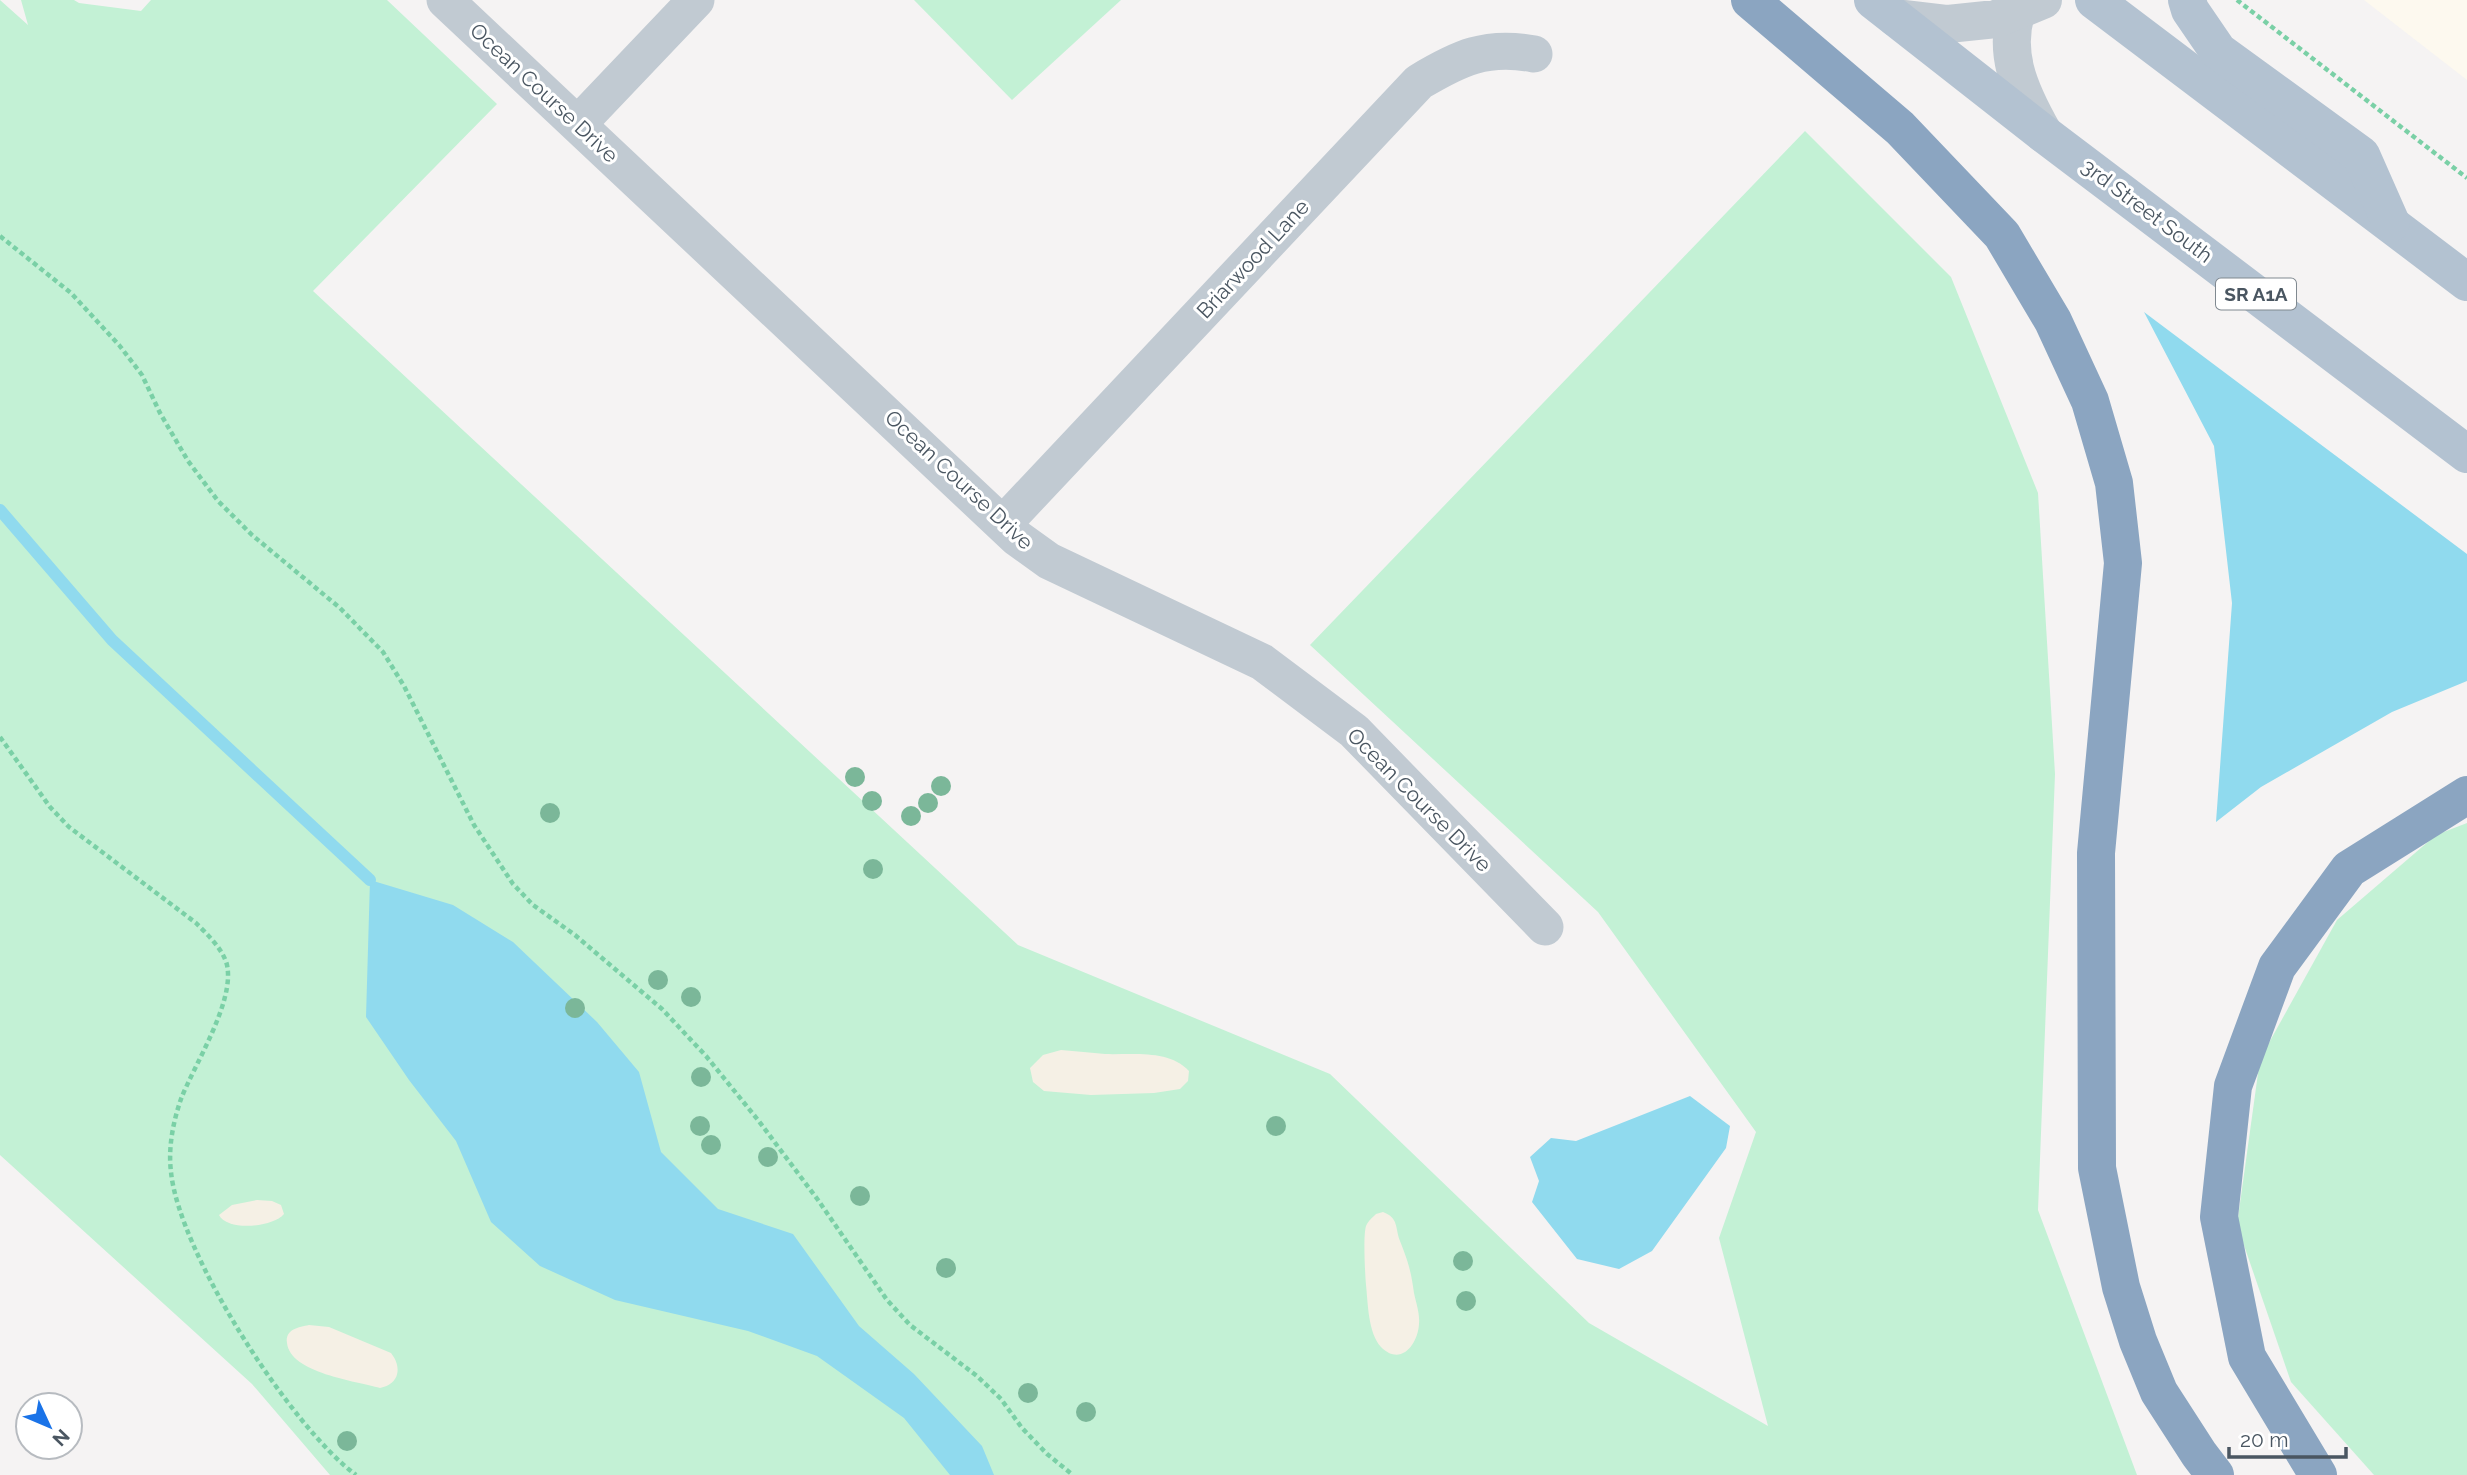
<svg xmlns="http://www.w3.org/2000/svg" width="2467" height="1475" font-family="Raleway,sans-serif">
	<rect width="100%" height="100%" fill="#f5f3f3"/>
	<polygon fill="#fdf9ef" points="2364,0 2467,0 2467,80"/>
	<g fill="#c3f1d5">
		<polygon points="0,0 28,25 21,0 74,0 79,3 141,11 151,0 387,0 497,104 313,291 1018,945 1330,1074 1589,1323 1768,1426 1719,1238 1756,1132 1598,912 1310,645 1805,131 1951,277 2038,493 2055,774 2038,1210 2137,1475 330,1475 252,1384 0,1155"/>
		<polygon points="914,0 1121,0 1012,100"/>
		<polygon points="2467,823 2467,1475 2374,1475 2291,1382 2237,1225 2260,1059 2337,920 2436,835"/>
	</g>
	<g fill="#f5f0e5">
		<path d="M1061,1050C1076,1051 1091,1053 1105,1054C1132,1055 1169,1049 1189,1071L1188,1081L1180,1089L1154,1093L1091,1095L1044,1091L1033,1082L1030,1068L1043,1055Z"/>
		<path d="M257,1200L272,1201L281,1205L284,1214C273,1227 228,1232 219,1215L232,1205Z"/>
		<path d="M1383,1212C1399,1218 1395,1228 1400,1241C1408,1261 1411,1271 1414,1293C1416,1303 1420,1313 1419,1324C1418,1344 1401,1367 1381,1347C1368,1333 1368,1303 1366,1285C1365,1273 1363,1236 1366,1226C1368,1221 1373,1217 1376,1214Z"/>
		<path d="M309,1325L329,1327L391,1353C402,1367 400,1384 380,1388C356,1381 290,1373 287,1343C285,1329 299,1327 309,1325Z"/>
	</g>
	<g fill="#90daee">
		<polygon points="2144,312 2467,554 2467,681 2392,712 2261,787 2216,822 2232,603 2214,446"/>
		<polygon points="370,880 453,905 513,942 597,1022 639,1072 661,1152 718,1209 793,1234 859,1326 914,1374 982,1446 994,1475 950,1475 904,1418 817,1356 748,1331 615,1300 540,1266 491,1222 456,1141 409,1080 366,1017"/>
		<polygon points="1690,1096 1730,1126 1726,1148 1652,1251 1619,1269 1577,1259 1532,1202 1539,1181 1530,1157 1551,1138 1576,1141"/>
	</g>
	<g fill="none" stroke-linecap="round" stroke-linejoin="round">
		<polyline stroke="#90daee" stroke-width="12" points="0,510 112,640 370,880"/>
		<g stroke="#7ad0a6" stroke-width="4.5" stroke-dasharray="5 3.5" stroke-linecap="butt">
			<polyline points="2237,0 2467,178"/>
			<polyline points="0,236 71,293 119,345 142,375 160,413 188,461 218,501 252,535 340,608 383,652 404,686 474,825 513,884 533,905 575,935 662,1009 706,1056 758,1120 818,1200 887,1300 910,1325 977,1376 1001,1399 1022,1428 1047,1454 1073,1475"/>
			<path d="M0,737L50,807L69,827L196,923C207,934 223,949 227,965C235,1002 194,1065 181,1099C173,1122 168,1148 171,1172C179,1253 291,1427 356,1475"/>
		</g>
		<g stroke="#c1cad2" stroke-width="37">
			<polyline points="445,0 1017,538 1049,561 1262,662 1354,731 1545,927"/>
			<polyline points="578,124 696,0"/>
			<path d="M1003,524L1419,82C1459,58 1486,45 1534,54"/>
		</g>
		<g stroke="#c1cad2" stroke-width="38">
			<path d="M2021,0C1999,48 2020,92 2044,134"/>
			<polyline points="1896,18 1948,24 1996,19 2043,0"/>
		</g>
		<g stroke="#b3c2d1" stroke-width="38">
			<polyline points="1873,0 2044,134 2467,454"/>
			<polyline points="2094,0 2467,282"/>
			<polyline points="2187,0 2190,10 2218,51 2361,155 2391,223"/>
		</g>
		<g stroke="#8ba5c1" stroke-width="38">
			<polyline points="1750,0 1900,128 2002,235 2053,321 2090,401 2114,483 2123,563 2096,853 2097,1168 2121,1287 2138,1341 2159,1392 2199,1454 2215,1475"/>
			<polyline points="2318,1475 2247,1357 2219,1217 2233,1086 2277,967 2349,869 2467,795"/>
		</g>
	</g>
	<g fill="#7bb799">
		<circle cx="855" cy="777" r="10"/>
		<circle cx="941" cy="786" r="10"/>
		<circle cx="872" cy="801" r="10"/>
		<circle cx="928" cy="803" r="10"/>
		<circle cx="550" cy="813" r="10"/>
		<circle cx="911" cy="816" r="10"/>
		<circle cx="873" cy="869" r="10"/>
		<circle cx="658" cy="980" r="10"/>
		<circle cx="691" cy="997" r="10"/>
		<circle cx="575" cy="1008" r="10"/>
		<circle cx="701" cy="1077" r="10"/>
		<circle cx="700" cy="1126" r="10"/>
		<circle cx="1276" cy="1126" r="10"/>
		<circle cx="711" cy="1145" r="10"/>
		<circle cx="768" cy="1157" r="10"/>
		<circle cx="860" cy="1196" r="10"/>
		<circle cx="1463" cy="1261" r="10"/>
		<circle cx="946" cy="1268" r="10"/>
		<circle cx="1466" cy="1301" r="10"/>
		<circle cx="1028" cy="1393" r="10"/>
		<circle cx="1086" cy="1412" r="10"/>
		<circle cx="347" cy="1441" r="10"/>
	</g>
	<g text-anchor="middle" stroke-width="6" stroke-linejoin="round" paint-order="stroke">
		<rect fill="#fff" stroke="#808990" stroke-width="2" x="2216" y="278.5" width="80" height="31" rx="5"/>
		<g font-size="19" font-weight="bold" fill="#4a5661">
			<text x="2256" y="301">SR A1A</text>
		</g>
		<g font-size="21" fill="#4a5661" stroke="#fff">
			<text transform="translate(544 93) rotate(43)" y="7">Ocean Course Drive</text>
			<text transform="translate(2147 211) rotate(37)" y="7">3rd Street South</text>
			<text transform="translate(1253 259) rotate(-47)" y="7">Briarwood Lane</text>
			<text transform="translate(959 480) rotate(43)" y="7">Ocean Course Drive</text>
			<text transform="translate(1419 800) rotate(45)" y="7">Ocean Course Drive</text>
		</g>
	</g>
	<g transform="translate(49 1426) rotate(134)"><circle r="33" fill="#ffffff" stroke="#b7bbc0" stroke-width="2"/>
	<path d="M0-5L12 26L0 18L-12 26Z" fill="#1a73e8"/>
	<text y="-10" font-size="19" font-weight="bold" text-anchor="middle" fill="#4a5661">N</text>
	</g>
	<path d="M2229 1447v10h117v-10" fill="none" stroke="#4a5661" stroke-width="3.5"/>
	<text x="2240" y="1447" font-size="21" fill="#4a5661" stroke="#ffffff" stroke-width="5" paint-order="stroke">20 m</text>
</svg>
